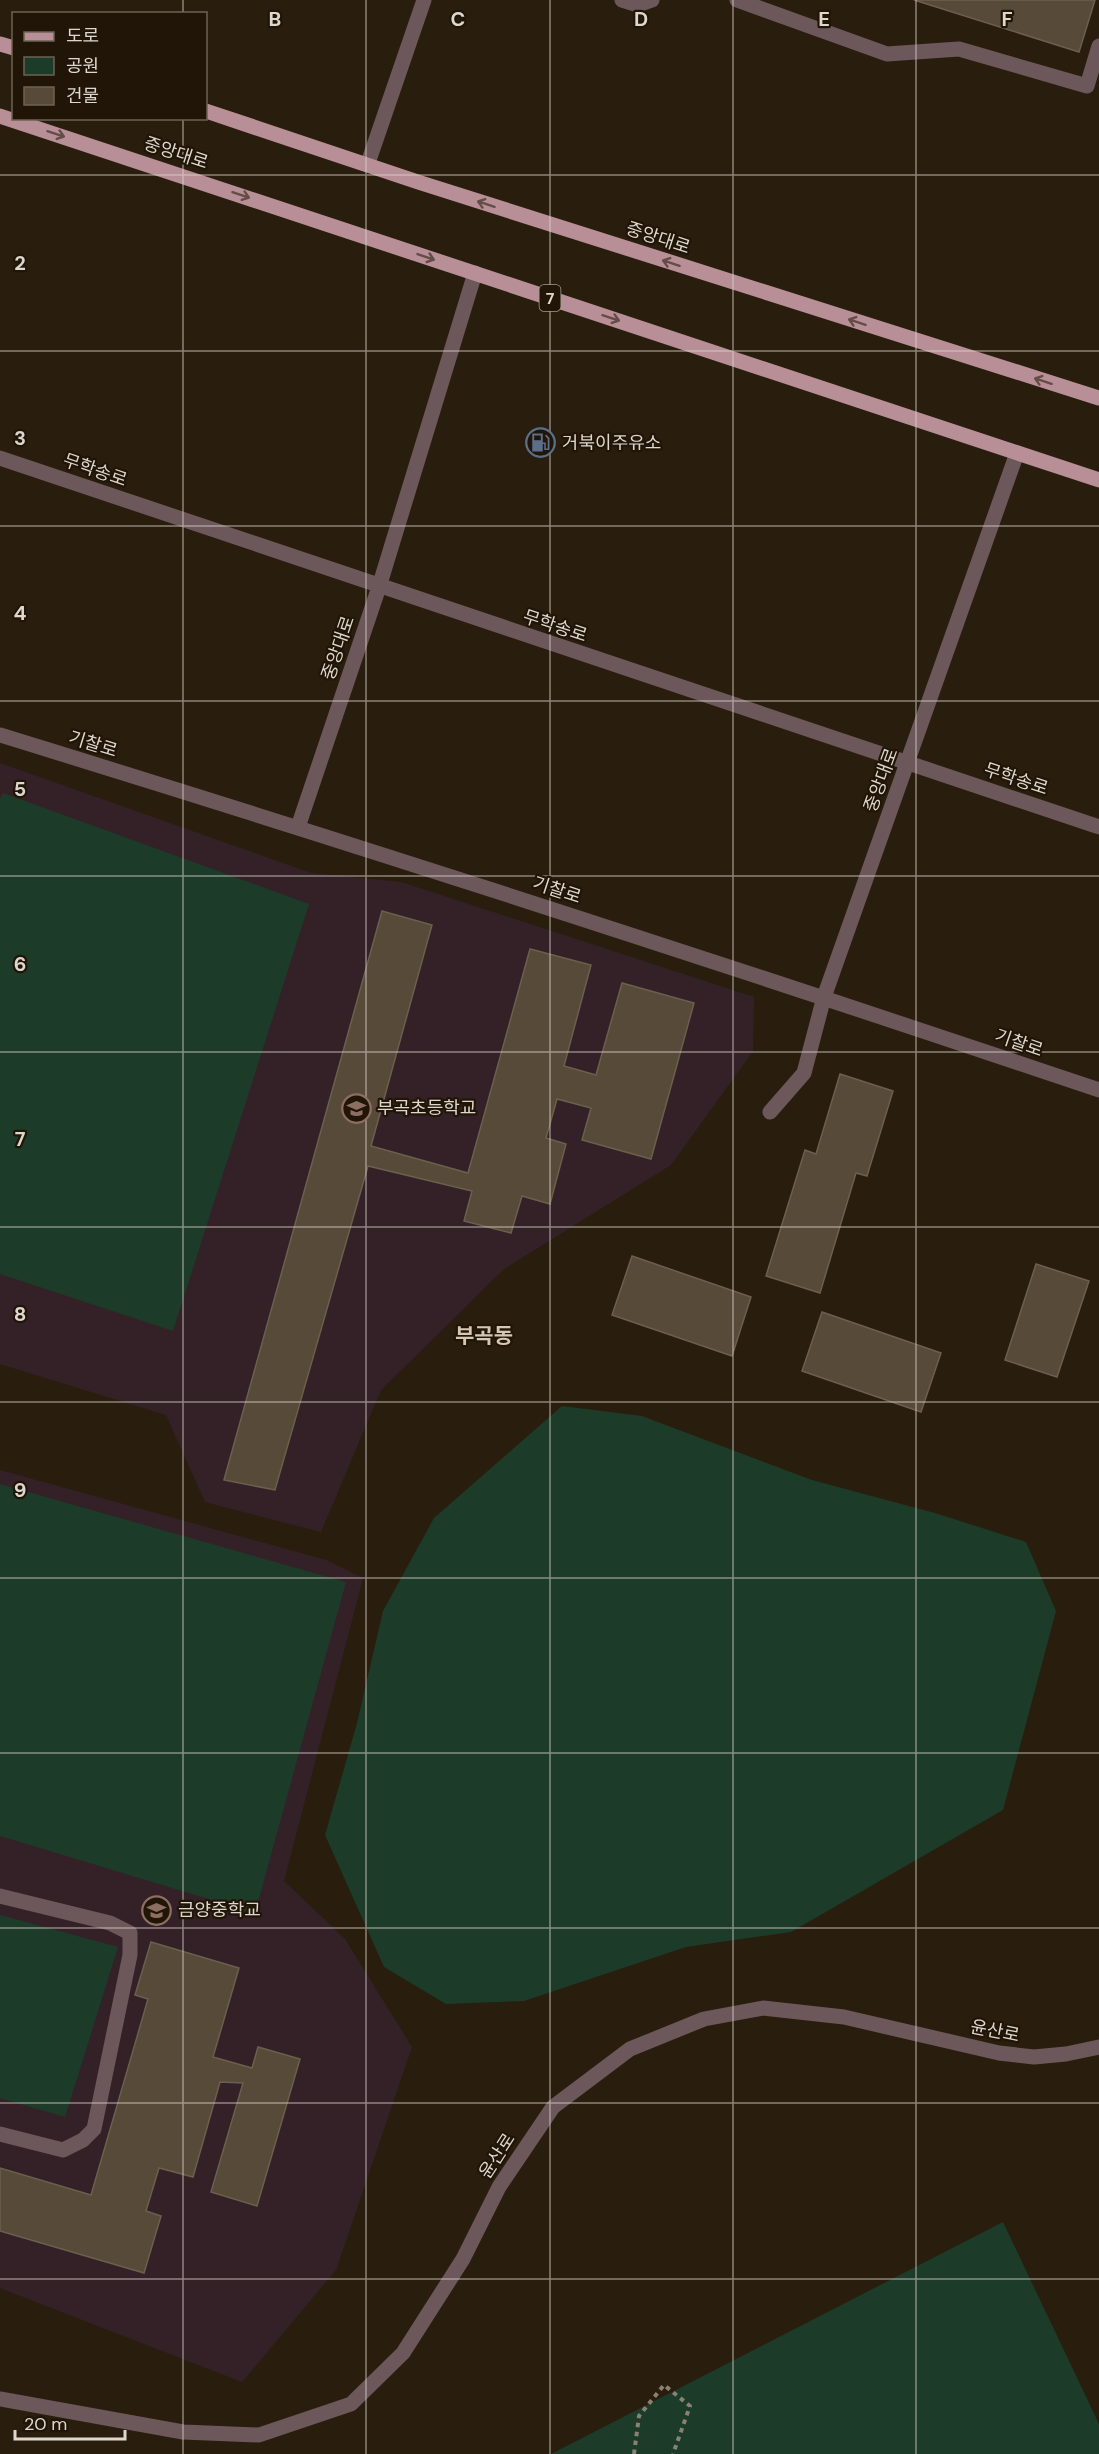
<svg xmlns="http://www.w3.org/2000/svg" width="1099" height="2454" font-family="'DM Sans','Noto Sans KR',sans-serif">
	<rect width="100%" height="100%" fill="#291e0e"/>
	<g fill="#342128">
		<polygon points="0,763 311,873 401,882 754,997 753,1051 671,1165 504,1269 381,1390 321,1532 205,1502 166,1415 0,1364"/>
		<polygon points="0,1470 326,1560 363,1578 284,1881 345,1939 412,2047 336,2270 242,2382 0,2288"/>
	</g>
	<g fill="#1c3b28">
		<polygon points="3,793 309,904 173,1331 0,1274 0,799"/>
		<polygon points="562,1406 642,1416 812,1480 935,1513 1026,1542 1056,1611 1003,1810 791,1932 686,1947 524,2001 446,2004 384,1967 325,1835 357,1723 383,1611 434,1518"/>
		<polygon points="0,1484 346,1582 255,1913 0,1836"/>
		<polygon points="0,1915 118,1947 65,2117 0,2098"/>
		<polygon points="1003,2222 1099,2424 1099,2454 551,2454"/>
	</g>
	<g fill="#574a39" stroke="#6c5f4d" stroke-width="1.5">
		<polygon points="914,0 1095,0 1079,52"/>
		<polygon points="382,911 432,925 371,1146 468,1173 530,949 591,965 564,1066 596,1075 622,983 694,1003 651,1159 582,1140 591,1108 557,1099 546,1138 566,1144 550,1204 522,1196 511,1233 464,1221 472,1191 368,1166 275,1490 224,1480"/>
		<polygon points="840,1074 893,1091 867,1176 856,1173 820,1293 766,1276 805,1150 816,1154"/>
		<polygon points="632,1256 751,1297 732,1356 612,1315"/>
		<polygon points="1036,1264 1089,1281 1057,1377 1005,1360"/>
		<polygon points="822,1312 941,1353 921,1412 802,1371"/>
		<polygon points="151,1942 239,1968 213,2057 252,2068 258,2047 300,2059 257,2206 211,2192 243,2083 220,2082 193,2177 159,2168 146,2211 161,2216 144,2273 0,2231 0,2168 91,2195 148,1999 135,1995"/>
	</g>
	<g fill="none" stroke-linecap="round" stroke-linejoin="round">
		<polyline stroke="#8a8175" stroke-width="4" stroke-dasharray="4.5 4.5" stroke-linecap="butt" points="634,2454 639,2416 664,2385 690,2406 673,2454"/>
		<g stroke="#6c585b" stroke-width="15">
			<polyline points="622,0 638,5 652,0"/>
			<polyline points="737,0 887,54 959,49 1087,86 1099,46"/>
			<polyline points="368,163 424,0"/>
			<polyline points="0,458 1099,827"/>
			<path d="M0,735C368,848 734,967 1099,1090"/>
			<polyline points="298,827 379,587 475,273"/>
			<polyline points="770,1112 804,1073 824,997 1017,453"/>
			<polyline points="0,1896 110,1923 130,1933 130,1955 94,2129 83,2140 63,2150 0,2134"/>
			<polyline points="0,2399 183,2432 259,2435 351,2404 403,2353 463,2259 499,2187 553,2107 630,2049 704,2019 763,2008 844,2017 999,2053 1034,2057 1066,2054 1099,2047"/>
		</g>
		<g stroke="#b88f97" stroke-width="15">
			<polyline points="0,44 14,48"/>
			<polyline points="206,111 418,182 1099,398"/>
			<polyline points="0,116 1099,480"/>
		</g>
	</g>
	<defs><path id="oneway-shaft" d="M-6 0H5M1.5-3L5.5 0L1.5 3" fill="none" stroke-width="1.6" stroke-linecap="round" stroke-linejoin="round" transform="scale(1.5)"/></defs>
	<g stroke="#644c47">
		<use href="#oneway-shaft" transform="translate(56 134) rotate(18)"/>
		<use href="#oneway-shaft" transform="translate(241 195) rotate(18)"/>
		<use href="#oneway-shaft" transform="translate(486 204) rotate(-162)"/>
		<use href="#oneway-shaft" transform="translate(426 257) rotate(19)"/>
		<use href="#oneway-shaft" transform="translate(671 263) rotate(-162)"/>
		<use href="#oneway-shaft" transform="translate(611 318) rotate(18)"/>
		<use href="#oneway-shaft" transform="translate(857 322) rotate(-162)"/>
		<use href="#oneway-shaft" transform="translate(1043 381) rotate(-162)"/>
	</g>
	<path fill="none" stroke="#ded7cd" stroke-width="1.5" stroke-opacity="0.55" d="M183,0V14M366,0V2454M550,0V2454M733,0V2454M916,0V2454M183,118V2454M0,175H1099M0,351H1099M0,526H1099M0,701H1099M0,876H1099M0,1052H1099M0,1227H1099M0,1402H1099M0,1578H1099M0,1753H1099M0,1928H1099M0,2103H1099M0,2279H1099"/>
	<defs>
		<symbol id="fuel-ring" viewBox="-11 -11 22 22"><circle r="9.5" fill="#201506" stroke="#5c6f8a" stroke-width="1.5"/><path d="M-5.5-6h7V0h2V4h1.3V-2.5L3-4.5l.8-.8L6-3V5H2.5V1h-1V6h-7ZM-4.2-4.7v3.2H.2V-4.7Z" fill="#5c6f8a"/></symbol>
		<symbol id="school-ring" viewBox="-11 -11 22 22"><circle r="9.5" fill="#201506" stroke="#8d6e63" stroke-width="1.5"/><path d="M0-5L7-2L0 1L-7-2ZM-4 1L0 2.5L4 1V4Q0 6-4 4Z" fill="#8d6e63"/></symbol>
	</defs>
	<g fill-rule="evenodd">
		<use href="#fuel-ring" x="524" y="426" width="33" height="33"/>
		<use href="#school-ring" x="340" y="1092" width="33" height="33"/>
		<use href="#school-ring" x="140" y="1894" width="33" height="33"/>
	</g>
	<g text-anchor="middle" stroke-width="4.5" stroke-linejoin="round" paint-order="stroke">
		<rect fill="#201506" stroke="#a59d91" stroke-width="1.5" x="539.5" y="285" width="21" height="26" rx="4.5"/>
		<g font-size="16" font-weight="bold" fill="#ded7cd">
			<text x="550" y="304">7</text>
		</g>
		<g font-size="18" fill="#ded7cd" stroke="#201506">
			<text transform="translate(176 153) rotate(18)" y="6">중앙대로</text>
			<text transform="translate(658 238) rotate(18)" y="6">중앙대로</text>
			<text transform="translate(95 470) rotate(19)" y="6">무학송로</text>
			<text transform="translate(555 626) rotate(18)" y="6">무학송로</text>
			<text transform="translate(338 648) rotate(-71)" y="6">중앙대로</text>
			<text transform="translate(93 744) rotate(17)" y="6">기찰로</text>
			<text transform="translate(1016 779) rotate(18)" y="6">무학송로</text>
			<text transform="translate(881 780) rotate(-70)" y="6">중앙대로</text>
			<text transform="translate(557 890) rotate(18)" y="6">기찰로</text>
			<text transform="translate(1019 1043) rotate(19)" y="6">기찰로</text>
			<text transform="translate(995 2031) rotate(11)" y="6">윤산로</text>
			<text transform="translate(497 2156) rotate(-57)" y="6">윤산로</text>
		</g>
		<g font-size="18" fill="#ded7cd" stroke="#201506" text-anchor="start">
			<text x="562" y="449">거북이주유소</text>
			<text x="377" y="1114">부곡초등학교</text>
			<text x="178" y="1916">금양중학교</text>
		</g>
		<g font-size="21" font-weight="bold" fill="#d6c6b2" stroke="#201506">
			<text x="484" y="1343">부곡동</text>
		</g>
	</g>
	<g font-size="20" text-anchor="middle" font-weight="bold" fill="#ded7cd" stroke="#201506" stroke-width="4.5" stroke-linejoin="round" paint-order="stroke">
		<text x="275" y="26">B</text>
		<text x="458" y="26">C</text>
		<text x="641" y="26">D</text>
		<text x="824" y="26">E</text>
		<text x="1007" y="26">F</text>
		<text x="20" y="270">2</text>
		<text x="20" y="445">3</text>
		<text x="20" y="620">4</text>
		<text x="20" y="796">5</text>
		<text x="20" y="971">6</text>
		<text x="20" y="1146">7</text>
		<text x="20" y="1321">8</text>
		<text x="20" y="1497">9</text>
	</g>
	<rect x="12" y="12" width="195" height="108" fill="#201506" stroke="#6c6356" stroke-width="1.5"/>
	<rect x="24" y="32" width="30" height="9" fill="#b88f97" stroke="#6c6356" stroke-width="1.5"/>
	<text x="66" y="42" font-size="18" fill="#ded7cd">도로</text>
	<rect x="24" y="57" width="30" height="18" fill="#1c3b28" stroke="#6c6356" stroke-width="1.5"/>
	<text x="66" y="72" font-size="18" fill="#ded7cd">공원</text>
	<rect x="24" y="87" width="30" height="18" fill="#574a39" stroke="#6c6356" stroke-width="1.5"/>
	<text x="66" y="102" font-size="18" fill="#ded7cd">건물</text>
	<path d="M15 2430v9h110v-9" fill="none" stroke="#ded7cd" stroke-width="3"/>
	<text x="24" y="2430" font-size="18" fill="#ded7cd" stroke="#201506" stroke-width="4.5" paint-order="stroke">20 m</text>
</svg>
